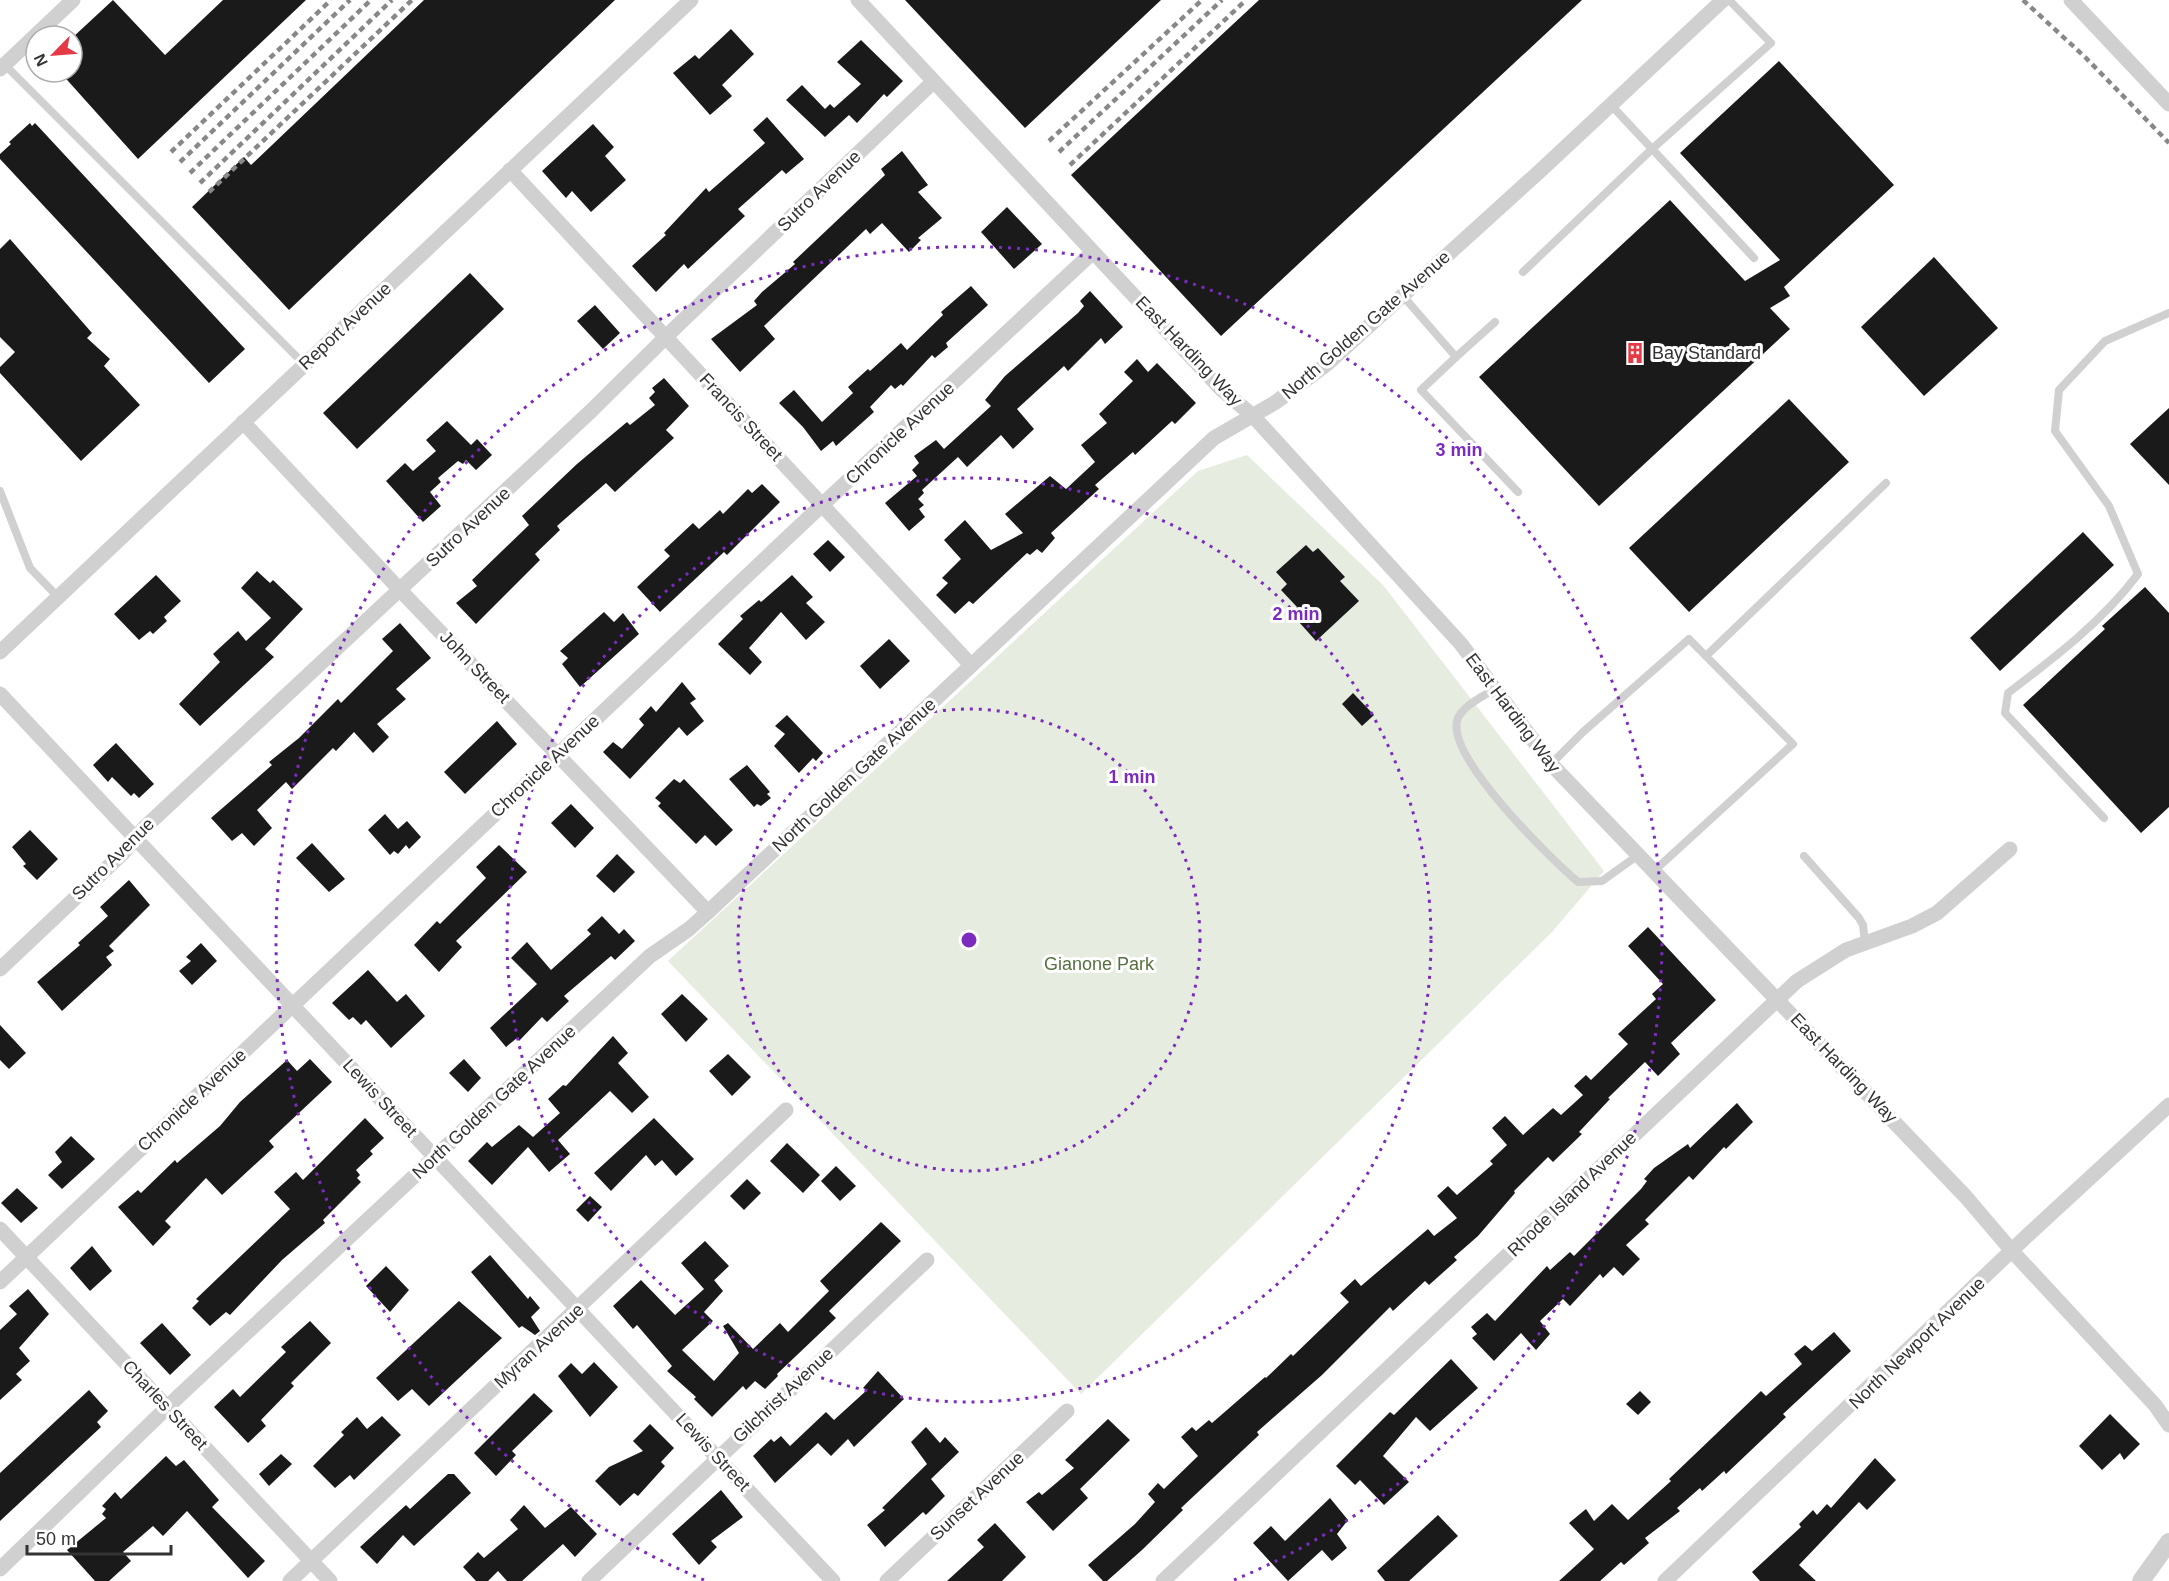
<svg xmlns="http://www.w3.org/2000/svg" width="2169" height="1581" font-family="Arial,sans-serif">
	<rect width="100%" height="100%" fill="#fff"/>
	<polygon fill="#e6ecdf" points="1247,455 1383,585 1604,871 1552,932 1081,1394 668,961 1198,471"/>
	<g fill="#1a1a1a">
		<polygon points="113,0 165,55 223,0 306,0 138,159 60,72 72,72 72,38"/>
		<polygon points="424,0 615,0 289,310 192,207 244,157 251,165"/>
		<polygon points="905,0 1161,0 1025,128"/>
		<polygon points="1259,0 1582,0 1221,336 1071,175"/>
		<polygon points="731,29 754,54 722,85 732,96 710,115 673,73 695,55 699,59"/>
		<polygon points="861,40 903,81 887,97 884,94 857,123 849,115 825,137 786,100 802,85 825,109 830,104 834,108 861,84 837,62"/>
		<polygon points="1779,61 1894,185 1784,287 1790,296 1770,308 1790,329 1599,506 1479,377 1670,200 1745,281 1780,260 1680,153"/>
		<polygon points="767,117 804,159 786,174 782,170 738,209 745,216 688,269 684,264 656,292 632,266 666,235 664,233 706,188 709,192 765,143 753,130"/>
		<polygon points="30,123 32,126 35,123 245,349 209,383 0,159 0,154 11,144 9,142"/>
		<polygon points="593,124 614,147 605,156 626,180 591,212 572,191 566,198 542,171"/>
		<polygon points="902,151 928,185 918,192 942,218 918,238 921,240 909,252 882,223 870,234 866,229 764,326 775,339 740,372 711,339 757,305 754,301 762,292 795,264 793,262 885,175 881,169"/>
		<polygon points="1007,207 1042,244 1014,269 981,232"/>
		<polygon points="10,239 92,333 87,338 110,359 104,366 140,405 81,461 0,373 0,367 15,352 0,337 0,249"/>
		<polygon points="1934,257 1998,328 1924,396 1861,327"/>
		<polygon points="470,273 504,309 357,449 323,413"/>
		<polygon points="971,286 988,305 946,343 948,347 935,358 932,355 903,386 901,384 895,389 891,385 870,407 874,412 836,446 833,441 821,451 803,427 779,403 794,390 822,422 853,393 848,387 868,369 870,371 901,343 907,350 943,315 941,312"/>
		<polygon points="1090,291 1123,327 1105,344 1101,338 1068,371 1064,366 1017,409 1034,429 1013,449 1001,435 967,467 958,457 922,490 924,493 918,499 924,505 919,509 925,517 909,531 885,503 917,476 912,470 919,463 914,456 936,440 944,449 991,406 985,400 1005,376 1078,313 1084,306 1080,301"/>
		<polygon points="595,305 620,333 603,349 577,321"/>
		<polygon points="1137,359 1148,372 1157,363 1196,403 1175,424 1172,421 1135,455 1133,452 1095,485 1099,489 1051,533 1055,538 1042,553 1037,549 1030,555 1027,553 973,604 969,601 955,614 936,595 948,583 942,578 961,559 944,540 965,520 991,550 1023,533 1005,514 1050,476 1066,489 1095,462 1081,445 1107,423 1099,414 1133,381 1124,372"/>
		<polygon points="664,378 689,406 666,430 674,438 615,492 606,483 557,526 560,530 535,554 540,560 476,624 456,603 477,586 472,580 529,525 522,516 577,464 627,422 630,425 655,405 649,398 655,392 652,388"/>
		<polygon points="1789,399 1849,462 1689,612 1629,548"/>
		<polygon points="2169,408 2169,485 2130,444"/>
		<polygon points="447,421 471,445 477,439 492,455 476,470 466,460 463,464 458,461 438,478 441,482 430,492 441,506 423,522 386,481 405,463 413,471 436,451 426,440"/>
		<polygon points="762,484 780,502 727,555 724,552 660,612 637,587 670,556 664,550 693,523 699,529 720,510 723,514 748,489 752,493"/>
		<polygon points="2083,532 2114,565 2000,671 1970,638"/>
		<polygon points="828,540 845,557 830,572 813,554"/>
		<polygon points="1306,545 1313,552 1318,548 1345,577 1340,581 1359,601 1316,641 1290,612 1297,607 1281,590 1287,584 1276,572"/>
		<polygon points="257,571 270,583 273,580 303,609 265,649 274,657 200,726 179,704 220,662 213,654 238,631 246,641 271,618 241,588"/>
		<polygon points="156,575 181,601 164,617 167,621 153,634 150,631 139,640 114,614"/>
		<polygon points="792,575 813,597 806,603 825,622 806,640 781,612 749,648 762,662 750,675 718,644 743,619 740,616 759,600 761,602"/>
		<polygon points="2145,587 2169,613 2169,807 2141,833 2023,705 2105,629 2102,626"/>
		<polygon points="604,612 614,622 623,613 639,634 580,687 562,664 568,658 560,651"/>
		<polygon points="400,623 431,658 396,689 406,699 377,724 389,737 373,753 354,732 336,751 333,748 292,789 286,782 257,810 272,828 254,846 242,833 232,841 211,818 272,765 269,762 299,738 338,699 341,703 393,651 382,639"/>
		<polygon points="889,639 910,661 880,689 860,666"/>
		<polygon points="682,682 696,699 690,703 704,721 687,736 679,727 630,779 603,752 613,742 622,749 644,725 639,719 651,706 656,712"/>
		<polygon points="1353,693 1374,715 1362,726 1342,704"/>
		<polygon points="787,715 823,753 816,761 813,758 799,773 774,746 785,734 775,726"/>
		<polygon points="497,721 517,744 465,794 444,772"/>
		<polygon points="116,743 154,784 139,798 134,793 131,796 112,777 108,782 93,765"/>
		<polygon points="747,765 770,792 767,794 771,798 761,806 757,804 754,807 729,779"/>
		<polygon points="674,779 680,783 684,779 733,830 716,846 705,835 696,844 658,806 661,803 655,798"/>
		<polygon points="571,804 594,828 575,848 551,823"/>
		<polygon points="385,814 398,829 407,821 421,837 409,849 406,845 398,854 394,851 390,855 368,830"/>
		<polygon points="30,830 58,859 37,880 23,866 26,864 12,847"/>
		<polygon points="312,843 345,879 329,892 296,858"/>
		<polygon points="499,845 527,872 456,941 462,947 439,972 414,945 437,921 440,924 486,878 476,867"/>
		<polygon points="617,854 635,872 614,893 596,876"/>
		<polygon points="129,880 150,905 109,946 114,951 106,957 112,965 62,1011 37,982 80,945 78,943 108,916 100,907"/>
		<polygon points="602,916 619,934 624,929 635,941 615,960 611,956 564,996 569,1001 547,1022 542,1017 519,1041 517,1038 506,1047 490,1028 537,984 511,958 527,942 551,970 591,934 587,930"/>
		<polygon points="1648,927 1716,1000 1671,1043 1680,1054 1658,1076 1645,1062 1608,1098 1610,1099 1579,1132 1582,1134 1553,1162 1548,1157 1514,1191 1515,1193 1478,1236 1454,1257 1457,1260 1429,1285 1425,1281 1393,1311 1390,1307 1322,1375 1257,1432 1259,1435 1181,1508 1183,1510 1142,1550 1107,1581 1103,1581 1088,1565 1135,1524 1155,1502 1148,1494 1158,1483 1164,1489 1198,1456 1181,1437 1192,1427 1196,1431 1209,1420 1212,1423 1265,1377 1266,1378 1291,1354 1293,1356 1349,1302 1340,1293 1355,1279 1361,1286 1428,1229 1434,1236 1457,1218 1437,1196 1448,1186 1457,1195 1493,1164 1490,1161 1507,1145 1492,1128 1505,1116 1523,1135 1553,1108 1561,1115 1583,1095 1574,1086 1586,1075 1591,1080 1628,1044 1618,1034 1656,999 1652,994 1663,984 1628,946"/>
		<polygon points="201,943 217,961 192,985 179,971 191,961 186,957"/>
		<polygon points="368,970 397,1002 406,994 425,1016 391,1048 366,1020 361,1025 353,1017 349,1020 332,1003"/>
		<polygon points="682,994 708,1019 686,1042 661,1014"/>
		<polygon points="0,1025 26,1053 9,1069 0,1060"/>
		<polygon points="613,1036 628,1053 618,1063 649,1097 632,1113 610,1091 558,1140 570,1154 549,1172 528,1147 492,1185 468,1161 487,1142 492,1147 519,1125 533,1137 560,1113 548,1099 563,1085 566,1086"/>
		<polygon points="728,1054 751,1077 732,1096 709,1071"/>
		<polygon points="310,1059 332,1082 269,1141 274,1147 222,1195 206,1178 165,1221 171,1227 153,1246 118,1207 138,1190 141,1193 175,1160 177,1163 220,1126 240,1102 287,1060 297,1071"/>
		<polygon points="464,1059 481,1078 468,1092 449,1073"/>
		<polygon points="1737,1103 1753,1122 1726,1149 1724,1147 1693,1180 1689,1176 1645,1220 1649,1224 1626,1245 1640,1259 1623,1276 1614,1267 1603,1278 1600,1274 1570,1306 1563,1299 1540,1321 1550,1334 1536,1350 1521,1333 1494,1361 1472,1338 1477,1334 1471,1327 1487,1313 1495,1321 1547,1266 1550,1270 1570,1252 1574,1256 1641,1189 1647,1181 1644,1179 1654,1168 1688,1144 1690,1148"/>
		<polygon points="365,1118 384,1138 370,1151 373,1154 356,1170 360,1175 357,1178 361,1182 323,1220 325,1223 282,1260 230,1315 226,1312 210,1326 192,1308 199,1301 196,1299 290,1209 274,1192 296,1172 303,1180"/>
		<polygon points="654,1118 694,1159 676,1176 662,1160 655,1166 646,1155 611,1191 594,1173"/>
		<polygon points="71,1136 95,1159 62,1189 48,1175 62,1162 55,1152"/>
		<polygon points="787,1143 820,1175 803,1193 770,1161"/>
		<polygon points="836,1166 856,1186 840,1201 821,1181"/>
		<polygon points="747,1179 761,1193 744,1210 730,1196"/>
		<polygon points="17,1188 38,1208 21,1223 1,1203"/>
		<polygon points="590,1196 602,1207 588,1222 576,1210"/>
		<polygon points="881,1222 901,1241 829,1311 836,1318 777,1374 778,1376 765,1389 755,1381 746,1390 743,1386 712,1417 694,1399 696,1397 667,1371 672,1366 637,1325 633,1329 613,1306 641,1280 675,1315 704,1289 681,1263 705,1241 729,1266 707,1287 714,1280 723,1291 704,1312 713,1321 682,1350 714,1381 739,1353 723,1326 728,1323 753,1349 780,1323 788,1332 829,1291 820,1281"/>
		<polygon points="92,1246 112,1271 90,1291 70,1268"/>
		<polygon points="490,1255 528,1299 530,1296 540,1308 531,1317 540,1331 535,1335 522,1326 519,1328 471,1272"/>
		<polygon points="386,1266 409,1290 390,1312 366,1286"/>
		<polygon points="28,1289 49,1314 19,1348 30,1361 16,1374 22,1380 0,1400 0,1330 17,1314 9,1306"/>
		<polygon points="459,1301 502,1338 429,1406 412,1389 398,1401 376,1378"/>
		<polygon points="310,1321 331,1343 291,1383 294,1386 261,1420 266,1426 248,1443 214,1407 233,1389 240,1397 286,1352 281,1347"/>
		<polygon points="162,1323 191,1355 170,1375 140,1343"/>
		<polygon points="1834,1332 1851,1351 1783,1414 1786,1417 1726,1474 1724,1471 1702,1491 1700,1488 1677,1508 1680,1511 1645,1538 1649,1543 1624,1565 1621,1562 1600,1581 1559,1581 1594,1549 1569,1523 1586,1509 1594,1521 1612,1504 1628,1520 1671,1481 1669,1479 1761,1391 1766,1396 1802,1364 1794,1354 1805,1345 1812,1351"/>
		<polygon points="1451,1359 1478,1388 1430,1431 1416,1417 1383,1456 1409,1482 1384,1505 1360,1480 1355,1485 1336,1466 1390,1412 1394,1415"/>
		<polygon points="594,1362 618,1387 590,1417 558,1376 571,1363 582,1374"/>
		<polygon points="878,1371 904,1399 854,1447 848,1439 831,1456 818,1443 775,1483 753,1456 771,1439 774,1442 781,1436 790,1446 826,1412 834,1420 867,1390 863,1388"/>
		<polygon points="89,1390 108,1411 97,1422 101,1427 0,1521 0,1473"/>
		<polygon points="1640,1391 1651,1402 1638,1415 1626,1404"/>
		<polygon points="534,1393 553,1411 512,1451 516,1455 496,1476 474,1453"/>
		<polygon points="2110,1414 2140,1444 2124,1460 2120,1453 2102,1470 2079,1446"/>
		<polygon points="382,1416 401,1435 354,1480 350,1475 335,1488 313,1466 344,1435 341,1432 357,1417 367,1429"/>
		<polygon points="1108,1419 1130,1440 1080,1489 1088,1498 1053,1531 1026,1502 1039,1492 1042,1495 1074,1468 1065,1460"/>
		<polygon points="650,1424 674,1448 661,1462 665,1466 638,1496 634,1493 620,1506 595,1481 609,1467 643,1451 633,1441"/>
		<polygon points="926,1427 940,1443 945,1437 959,1452 931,1479 945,1496 926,1515 923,1512 885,1547 867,1525 885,1510 882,1508 927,1464 911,1442"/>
		<polygon points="281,1454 292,1464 269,1486 259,1474"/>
		<polygon points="166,1456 176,1466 184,1460 219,1500 212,1507 265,1561 248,1578 187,1511 163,1536 153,1526 123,1552 131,1561 109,1581 95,1581 67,1550 106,1518 102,1514 106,1509 102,1506 115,1492 121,1499"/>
		<polygon points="1875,1458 1896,1480 1867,1510 1859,1502 1799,1565 1816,1581 1760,1581 1752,1572 1801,1527 1799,1524 1813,1510 1817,1515 1827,1504 1831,1508"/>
		<polygon points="448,1474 454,1474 471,1493 414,1546 403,1535 377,1564 360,1547 406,1505 410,1509"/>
		<polygon points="721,1490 743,1517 711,1541 717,1547 699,1565 672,1534"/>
		<polygon points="1330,1498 1348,1520 1337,1534 1347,1548 1332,1561 1322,1550 1288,1581 1253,1543 1271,1526 1285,1541"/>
		<polygon points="524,1505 545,1528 571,1507 597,1534 575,1557 563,1544 522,1581 507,1581 498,1571 488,1581 476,1581 463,1567 478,1552 484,1558 518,1529 510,1520"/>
		<polygon points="1438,1515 1458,1536 1409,1581 1385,1581 1377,1571"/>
		<polygon points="995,1523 1026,1557 1002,1581 947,1581 984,1547 977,1540"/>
	</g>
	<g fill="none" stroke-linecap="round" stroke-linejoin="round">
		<g stroke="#d0d0d0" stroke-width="8">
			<polyline points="5,65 304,364"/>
			<polyline points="1611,105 1754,258"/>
			<polyline points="1523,272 1652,149 1771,43 1729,0"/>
			<polyline points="1403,296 1456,357 1495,322"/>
			<polyline points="1456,357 1421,390 1518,492"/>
			<polyline points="0,491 30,568 58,597"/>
			<polyline points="1706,656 1886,483"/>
			<path d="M1494,689C1483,697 1461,706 1457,721C1448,759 1551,859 1578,882L1602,881L1637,856"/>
			<polyline points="1551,764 1583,732 1689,639 1793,744 1654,871"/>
			<path d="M2104,818L2005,713L2008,693C2054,658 2103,621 2138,574L2109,506L2055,431L2059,390L2105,341L2169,313"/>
			<polyline points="1804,856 1859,918 1863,925 1865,943"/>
		</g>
		<g stroke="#d0d0d0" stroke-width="15">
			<polyline points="858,0 1221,389 1252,415 1461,644 1551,764 1966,1197 2012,1251 2155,1405 2169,1425"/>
			<polyline points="2071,0 2169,104"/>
			<polyline points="0,69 73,0"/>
			<polyline points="510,170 971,665"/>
			<polyline points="243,422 401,591 708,912"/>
			<polyline points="0,652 691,0"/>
			<polyline points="0,694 833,1581"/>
			<polyline points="0,969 124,852 144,828 591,411 678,325 933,82"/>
			<polyline points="0,1229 330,1581"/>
			<polyline points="0,1282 823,504 1093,252"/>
			<polyline points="0,1569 180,1395 650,956 689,929 708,912 1214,438 1276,402 1327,364 1540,171 1723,0"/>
			<polyline points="290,1581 786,1110"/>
			<polyline points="589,1581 927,1260"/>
			<polyline points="887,1581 1067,1411"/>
			<polyline points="1163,1581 1797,981 1846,950 1912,926 1937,913 2010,849"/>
			<polyline points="1665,1581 2029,1234 2169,1105"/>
		</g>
		<polyline stroke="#d0d0d0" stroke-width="18" points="2141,1581 2169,1542"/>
		<g stroke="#888" stroke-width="4.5" stroke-dasharray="6 4.5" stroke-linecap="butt">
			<polyline points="2023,0 2085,57 2169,143"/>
			<polyline points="1049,141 1202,0"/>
			<polyline points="171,152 331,0"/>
			<polyline points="1059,152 1222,0"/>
			<polyline points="180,162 350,0"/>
			<polyline points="1070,165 1246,0"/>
			<polyline points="190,173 371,0"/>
			<polyline points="200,183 392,0"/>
			<polyline points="209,192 412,0"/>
		</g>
	</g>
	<g fill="none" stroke="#7b2cbf" stroke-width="3" stroke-dasharray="3 6">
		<circle cx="969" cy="940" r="231"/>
		<circle cx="969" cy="940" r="462"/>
		<path d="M704 1580A693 693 0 1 1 1234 1580"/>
	</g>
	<defs>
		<symbol id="building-bare" viewBox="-9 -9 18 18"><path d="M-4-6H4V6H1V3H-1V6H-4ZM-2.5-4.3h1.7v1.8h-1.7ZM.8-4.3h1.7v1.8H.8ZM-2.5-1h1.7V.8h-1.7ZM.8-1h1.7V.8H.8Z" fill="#e63946" stroke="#fff" stroke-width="2.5" paint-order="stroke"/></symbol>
	</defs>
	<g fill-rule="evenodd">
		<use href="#building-bare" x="1620" y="338" width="30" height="30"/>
	</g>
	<g text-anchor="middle" stroke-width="6" stroke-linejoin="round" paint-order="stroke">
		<g font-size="18" fill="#333" stroke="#fff">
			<text transform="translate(819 191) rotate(-44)" y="6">Sutro Avenue</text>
			<text transform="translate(1366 325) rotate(-41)" y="6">North Golden Gate Avenue</text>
			<text transform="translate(345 326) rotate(-43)" y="6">Report Avenue</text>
			<text transform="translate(1189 351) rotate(46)" y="6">East Harding Way</text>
			<text transform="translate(741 417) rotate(47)" y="6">Francis Street</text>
			<text transform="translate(900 433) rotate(-43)" y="6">Chronicle Avenue</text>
			<text transform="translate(468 527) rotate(-43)" y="6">Sutro Avenue</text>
			<text transform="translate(475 667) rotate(46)" y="6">John Street</text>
			<text transform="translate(1513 713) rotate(53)" y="6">East Harding Way</text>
			<text transform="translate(545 766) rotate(-43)" y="6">Chronicle Avenue</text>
			<text transform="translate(854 775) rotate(-43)" y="6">North Golden Gate Avenue</text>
			<text transform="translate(113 859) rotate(-45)" y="6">Sutro Avenue</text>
			<text transform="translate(1844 1068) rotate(46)" y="6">East Harding Way</text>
			<text transform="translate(380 1098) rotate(47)" y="6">Lewis Street</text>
			<text transform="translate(192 1100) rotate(-43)" y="6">Chronicle Avenue</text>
			<text transform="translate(494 1102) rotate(-43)" y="6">North Golden Gate Avenue</text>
			<text transform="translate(1572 1194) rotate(-44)" y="6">Rhode Island Avenue</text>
			<text transform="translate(1917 1343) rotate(-44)" y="6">North Newport Avenue</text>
			<text transform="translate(539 1346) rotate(-43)" y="6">Myran Avenue</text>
			<text transform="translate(783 1395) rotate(-43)" y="6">Gilchrist Avenue</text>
			<text transform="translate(165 1405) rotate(47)" y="6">Charles Street</text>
			<text transform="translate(713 1452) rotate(47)" y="6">Lewis Street</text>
			<text transform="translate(977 1496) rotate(-43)" y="6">Sunset Avenue</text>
		</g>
		<g font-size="18" fill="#333" stroke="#fff" text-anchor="start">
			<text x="1652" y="359">Bay Standard</text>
		</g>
		<g font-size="18" fill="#56703f" stroke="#fff">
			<text x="1099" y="970">Gianone Park</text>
		</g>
	</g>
	<circle cx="969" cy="940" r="9" fill="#7b2cbf" stroke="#fff" stroke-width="3"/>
	<g font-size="18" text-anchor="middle" font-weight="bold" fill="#7b2cbf" stroke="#fff" stroke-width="6" stroke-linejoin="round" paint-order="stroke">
		<text x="1459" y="456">3 min</text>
		<text x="1296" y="620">2 min</text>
		<text x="1132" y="783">1 min</text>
	</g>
	<g transform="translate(54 54) rotate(245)"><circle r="28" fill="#ffffff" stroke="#adadad" stroke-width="1.5"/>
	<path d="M0-4.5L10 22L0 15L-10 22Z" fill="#e63946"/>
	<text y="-9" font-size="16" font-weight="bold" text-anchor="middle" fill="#333333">N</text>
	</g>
	<path d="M27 1545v9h144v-9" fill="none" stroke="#333333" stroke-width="3"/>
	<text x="36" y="1545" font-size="18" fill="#333333" stroke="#ffffff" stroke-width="4.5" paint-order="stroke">50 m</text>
</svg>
